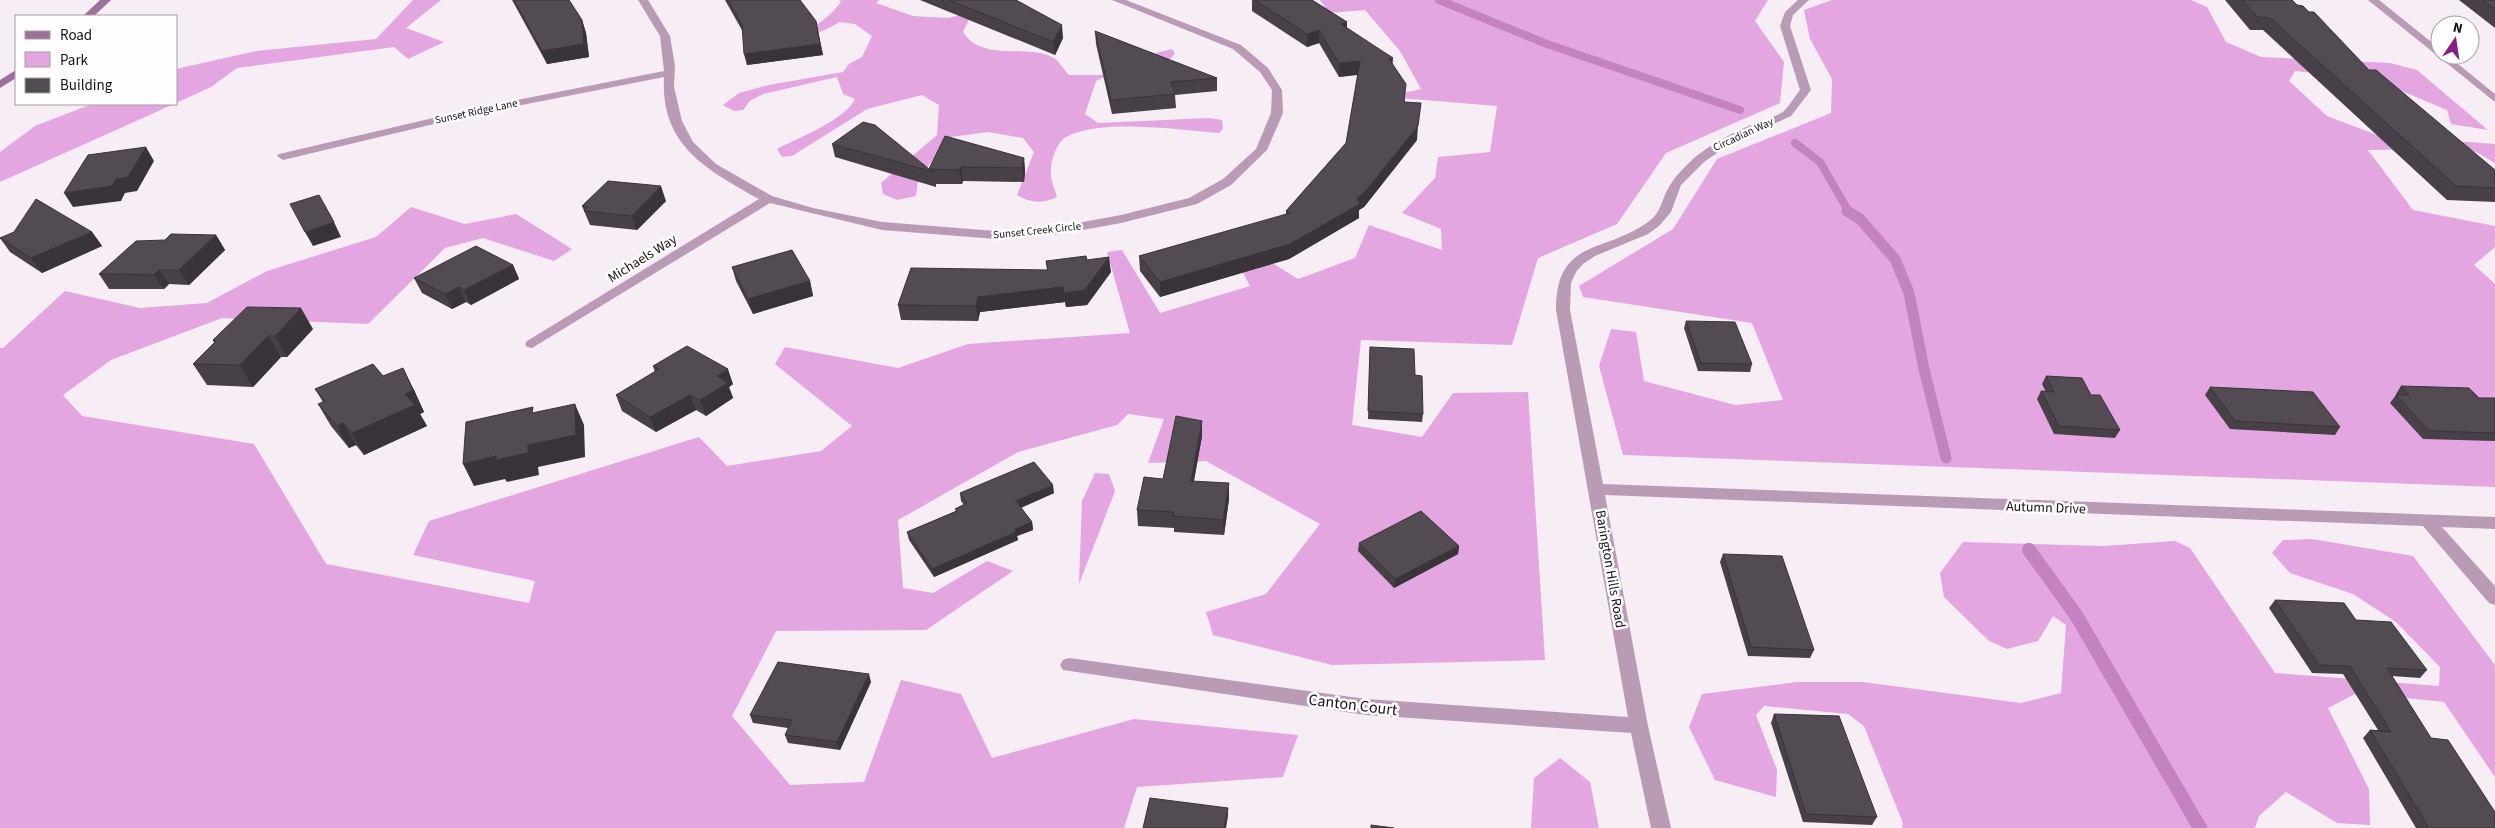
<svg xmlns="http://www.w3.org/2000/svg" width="2495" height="828" font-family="'Source Sans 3',sans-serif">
	<rect width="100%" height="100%" fill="#f6edf5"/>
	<g fill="#e3a6e0">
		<polygon points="413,0 441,0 406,28 444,42 408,59 394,47 237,68 211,87 176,103 176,69 256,51 376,39"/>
		<path d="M839,0H879L876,3L913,16L949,18L964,14L970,17L963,32C982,63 1029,43 1054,58C1059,61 1064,70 1069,75H1105L1149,61L1156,53L1172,49L1175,53C1162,74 1125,74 1102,78L1096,81L1085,114L1098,123L1209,118L1222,120L1223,129L1219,133C1180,130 1100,118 1066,137C1056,142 1050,164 1051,174C1051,181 1055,190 1057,197C1043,204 1030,203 1017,195L1034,152L1023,138L988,132L951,137L918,179L916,196L897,200L883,194L881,183L937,135L939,105L922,95L867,109L792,156L782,157L777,149C798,138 845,120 855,99L843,94L837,77L763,94L750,101L743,110L734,111L723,105L739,93L769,85L843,72L849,64L862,57L872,36L855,24L839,22C819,37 767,48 742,44C764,34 793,37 811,28C824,21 832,13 841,2Z"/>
		<polygon points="1320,0 1768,0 1755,21 1784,62 1780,103 1666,153 1617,224 1538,258 1512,345 1361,340 1352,425 1422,437 1453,393 1528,392 1545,660 1332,665 1213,635 1206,612 1266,594 1320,524 1206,461 1148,463 1164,419 1128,414 1117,425 1018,452 898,520 903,588 933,593 987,561 1013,571 926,630 776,631 732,716 790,785 864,782 901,680 961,694 992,758 1134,719 1298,735 1283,777 1137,787 1124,828 0,828 0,348 3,348 65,291 140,308 207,303 267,271 376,237 411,207 465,224 516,214 572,249 554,261 483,238 445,248 368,324 222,318 111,360 63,395 82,416 254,444 326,564 529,603 535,581 413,555 429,521 699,437 727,466 821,451 852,426 775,364 785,347 898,368 968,344 1130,333 1107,252 1122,250 1160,313 1250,286 1224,237 1237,241 1298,279 1355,258 1369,225 1442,250 1441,229 1402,213 1435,178 1438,157 1490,152 1497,106 1387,97 1421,89 1400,51 1365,10 1329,13"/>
		<polygon points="1832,0 2191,0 2207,7 2226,42 2261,57 2390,63 2417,70 2488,130 2451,124 2447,110 2373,79 2295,71 2289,81 2327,116 2377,135 2495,144 2495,163 2476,152 2447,149 2368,150 2413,210 2495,226 2495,247 2474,265 2495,284 2495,487 1623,455 1599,366 1611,329 1636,332 1644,381 1735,405 1783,400 1752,323 1583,297 1579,286 1673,229 1717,159 1831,113 1832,79 1810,39 1804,10"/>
		<polygon points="92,104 174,104 0,182 0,152 35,126"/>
		<polygon points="1095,473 1109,474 1115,491 1079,584 1082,501"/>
		<polygon points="2312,539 2413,556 2495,665 2495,777 2444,702 2357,693 2328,708 2369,789 2370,825 2337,823 2286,792 2259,816 2255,828 1902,828 1903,823 1864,726 1848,714 1764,706 1756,715 1777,770 1776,797 1715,780 1689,727 1702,694 1797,682 1863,682 2021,703 2061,693 2066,625 2053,616 2038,641 2007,649 1989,641 1944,597 1940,573 1963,542 2104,546 2175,541 2190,548 2275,673 2439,686 2440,667 2396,622 2353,594 2290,573 2272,553 2283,540"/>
		<polygon points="1560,758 1590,782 1599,828 1531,828 1534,778"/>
	</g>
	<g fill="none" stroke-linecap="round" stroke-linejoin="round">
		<g stroke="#c482c0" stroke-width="8">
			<polyline points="1439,0 1547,44 1740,110"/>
			<polyline points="1795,143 1820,162 1849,212"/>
		</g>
		<polyline stroke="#c482c0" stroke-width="11" points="1847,211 1860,219 1895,259 1909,293 1924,369 1946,458"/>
		<polyline stroke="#c482c0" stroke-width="14" points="2029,550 2076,615 2200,828"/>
		<g fill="#b99bb6" fill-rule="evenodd">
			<path d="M638,0H648L670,36L675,66L674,87L682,121L693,142L716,164L772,196L813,208L882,222L996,231L1061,226L1121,215L1189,198L1223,179L1256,149L1271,113L1272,90L1260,72L1233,49L1112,0H1126L1241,45L1268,68L1282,90L1283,113L1267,150L1231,185L1197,204L1121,223L1061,234L996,239L882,230L770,203L532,348L527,347L525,344L527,341L759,199C708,170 660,146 664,77L476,114L283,160L277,156L279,154L476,108L664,71L660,36Z"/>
			<path d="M1798,0H1809L1793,15L1790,26L1811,90L1791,116L1730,144L1704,162L1681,185L1671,212L1659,226L1648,234L1595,256L1583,264L1576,272L1571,283L1570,310L1603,484L2495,517V529L2442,527L2495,586V605L2489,603L2423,526L1605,495L1648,726L1671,828H1651L1631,733L1366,715L1063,670L1060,665L1063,660L1069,658L1366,699L1628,717L1556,310C1556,238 1604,254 1648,222C1662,212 1661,200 1669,187C1675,176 1685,167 1694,158C1711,144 1732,133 1753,124C1762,120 1777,117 1784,111C1790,105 1795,96 1800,90L1780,26L1785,12Z"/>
			<polygon points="2368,0 2379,0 2440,49 2440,55 2447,55 2495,94 2495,102"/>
		</g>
		<g fill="#9c719a" fill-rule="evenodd">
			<polygon points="100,0 111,0 94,16 83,16"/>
			<polygon points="16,70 16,78 0,88 0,80"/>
		</g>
	</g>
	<g fill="#474047">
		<polygon points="512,0 569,0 582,20 586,33 589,57 547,64"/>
		<polygon points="725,0 800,0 818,32 823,55 747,65 743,32"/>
		<polygon points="920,0 1016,0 1063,38 1055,55"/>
		<polygon points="1252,0 1312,0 1347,22 1347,28 1393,64 1417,140 1364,207 1359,210 1359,218 1289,259 1160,297 1140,271 1139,256 1286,215 1286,211 1346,143 1358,75 1339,77 1319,43 1307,47 1252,11"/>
		<polygon points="2225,0 2292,0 2369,70 2495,170 2495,202 2447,200 2263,30 2250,30"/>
		<polygon points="2459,0 2495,0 2495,28"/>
		<polygon points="1095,31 1217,78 1217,91 1175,95 1176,108 1112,114 1096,44"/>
		<polygon points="832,144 929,169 1024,158 1025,172 1024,182 963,181 962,184 936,184 936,187 835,157"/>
		<polygon points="666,201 637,230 590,225 582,206"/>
		<polygon points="92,232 102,246 42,273 10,252 0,238"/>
		<polygon points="216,235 225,250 189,285 169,284 164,289 109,289 99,274 165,240"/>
		<polygon points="1087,260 1111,272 1087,305 1066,307 1065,302 980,312 978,321 901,320 898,305 1047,270 1046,261"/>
		<polygon points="513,265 519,279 471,305 466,302 452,309 422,293 414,278"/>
		<polygon points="732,267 810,281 813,296 753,314 736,281"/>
		<polygon points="1686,321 1752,364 1750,372 1698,371 1684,328"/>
		<polygon points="313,329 287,357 281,357 253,387 207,385 193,364 214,343 213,340"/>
		<polygon points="1370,347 1415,375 1423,414 1422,422 1368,419"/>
		<polygon points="653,366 733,384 729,387 733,398 706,416 696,410 656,432 622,411 616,395 655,372"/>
		<polygon points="383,376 414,390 424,412 420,414 427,426 364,455 356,445 349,448 331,426 318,404 323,402 315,389"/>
		<polygon points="2046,376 2091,395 2120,430 2115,438 2054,434 2037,399 2041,391 2046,392 2042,384"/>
		<polygon points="2401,386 2479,398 2495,398 2495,441 2423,439 2390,403 2396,395 2396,394"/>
		<polygon points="2210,387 2340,427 2335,435 2230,429 2205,395"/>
		<polygon points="1202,436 1194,481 1229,499 1224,535 1174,532 1174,528 1138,526 1137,510 1163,479"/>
		<polygon points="960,493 1054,493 1021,508 1032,522 1033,530 1017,536 1018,540 934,577 909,540 907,532 956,511 955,509 964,505 961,501"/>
		<polygon points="1359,543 1459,546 1458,554 1394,588 1358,551"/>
		<polygon points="1723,554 1814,650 1810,658 1748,656 1720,562"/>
		<polygon points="2275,600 2356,620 2427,670 2420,678 2392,676 2431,738 2495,828 2416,828 2363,738 2370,730 2378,730 2343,674 2312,673 2269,608"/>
		<polygon points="871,682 840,750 788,743 785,735 788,728 753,723 750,715"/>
		<polygon points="1774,714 1877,817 1872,825 1803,822 1771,723"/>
	</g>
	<g fill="#393439">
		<polygon points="582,20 586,33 589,57 547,64 542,51"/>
		<polygon points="816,21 823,55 747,65 744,54"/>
		<polygon points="1347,22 1346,35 1341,24"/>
		<polygon points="1062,25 1063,38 1055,55 1053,42"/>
		<polygon points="1319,30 1319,43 1307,47 1307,34"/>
		<polygon points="1393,58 1392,71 1389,59"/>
		<polygon points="1360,61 1360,74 1339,77 1339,63"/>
		<polygon points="1418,126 1417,140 1364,207 1359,210 1359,218 1289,259 1160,297 1160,282 1357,198"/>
		<polygon points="146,147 154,161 137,191 125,193 121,201 73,207 64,193 116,179"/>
		<polygon points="1024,158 1025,172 1024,182 1022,168"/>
		<polygon points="961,167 963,181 962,184 959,170"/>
		<polygon points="661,186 666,201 637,230 632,216"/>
		<polygon points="334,222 341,237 313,246 305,232"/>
		<polygon points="92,232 102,246 42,273 31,258"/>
		<polygon points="216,235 225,250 189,285 179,270"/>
		<polygon points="1109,257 1111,272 1087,305 1066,307 1064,293"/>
		<polygon points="513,265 519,279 471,305 464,290"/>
		<polygon points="159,270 169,284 164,289 154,275"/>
		<polygon points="810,281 813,296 753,314 748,299"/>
		<polygon points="459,287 466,302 452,309 445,294"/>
		<polygon points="1063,287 1065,302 980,312 978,321 976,306 978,297"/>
		<polygon points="301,308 313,329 287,357 275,336"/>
		<polygon points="268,336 281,357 253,387 240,365"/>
		<polygon points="403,368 414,390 424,412 420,414 427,426 364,455 352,433 405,394"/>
		<polygon points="728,369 733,384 729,387 733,398 706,416 700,400 717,376"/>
		<polygon points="690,395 696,410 656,432 650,417"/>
		<polygon points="575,404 584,425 585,457 538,467 539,475 507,482 505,479 474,486 463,464 528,445"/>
		<polygon points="1202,421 1202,436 1191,496 1191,481"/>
		<polygon points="343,423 356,445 349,448 337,426"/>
		<polygon points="1229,483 1229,499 1224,535 1223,520"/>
		<polygon points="1053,485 1054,493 1017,509 1016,501"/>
		<polygon points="1032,522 1033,530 1017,536 1018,540 934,577 932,569 1015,529"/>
		<polygon points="1459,546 1458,554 1394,588 1395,579"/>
		<polygon points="869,674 871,682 840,750 837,742"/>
		<polygon points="1228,808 1228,816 1226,828 1224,828"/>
	</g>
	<g fill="#524b52" stroke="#393439">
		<polygon points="514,0 569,0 582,20 584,44 542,51"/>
		<polygon points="728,0 800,0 816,21 820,44 744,54 742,25"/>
		<polygon points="949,0 1016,0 1062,25 1053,42"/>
		<polygon points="1255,0 1312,0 1347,22 1341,24 1393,58 1389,59 1406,84 1404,102 1421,103 1418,126 1365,192 1357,198 1360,204 1290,244 1160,282 1139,256 1290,213 1286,211 1346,143 1360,61 1339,63 1319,30 1307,34"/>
		<polygon points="2242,0 2292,0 2297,5 2303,6 2309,12 2314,12 2369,70 2376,70 2495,170 2495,188 2456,186 2270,18 2257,17"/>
		<polygon points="2483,0 2495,0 2495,9"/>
		<polygon points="1095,31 1217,78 1171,82 1175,94 1111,100"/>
		<polygon points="863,122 875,125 929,169 945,136 1024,158 1022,168 961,167 959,170 930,169 934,172 832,144"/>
		<polygon points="146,147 128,177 116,179 112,186 64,193 88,155"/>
		<polygon points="608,181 661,186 632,216 584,211 588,207 582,206"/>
		<polygon points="319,195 334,222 305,232 290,204"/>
		<polygon points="36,199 92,232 31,258 0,238 14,232"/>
		<polygon points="171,234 216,235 179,270 159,270 154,275 99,274 136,241 165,240"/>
		<polygon points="476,246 513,265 464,290 459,287 445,294 414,278"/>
		<polygon points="792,250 810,281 748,299 732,267"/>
		<polygon points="1086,256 1087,260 1109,257 1085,290 1064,293 1063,287 978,297 976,306 898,305 911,268 1048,270 1046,261"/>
		<polygon points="247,307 301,308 275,336 268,336 240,365 193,364 216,341 213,340"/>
		<polygon points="1686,321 1735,322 1752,364 1701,363"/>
		<polygon points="687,346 728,369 717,376 728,383 700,400 690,395 650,417 616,395 659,369 653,366"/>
		<polygon points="1370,347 1414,349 1415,375 1422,376 1423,414 1368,411"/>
		<polygon points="373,364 383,376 403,368 413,390 405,394 415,405 352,433 343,423 337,426 318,404 325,401 315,389"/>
		<polygon points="2046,376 2082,378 2091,395 2100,395 2120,430 2059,426 2041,391 2054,392"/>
		<polygon points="2401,386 2469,388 2479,398 2495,398 2495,433 2429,431 2396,395 2409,395"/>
		<polygon points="2210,387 2313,392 2340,427 2235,421"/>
		<polygon points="575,404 576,435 528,445 528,453 496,460 496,456 463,464 466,422 533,407 532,413"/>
		<polygon points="1176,416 1202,421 1191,481 1229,483 1223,520 1173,516 1174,512 1137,510 1144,477 1163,479"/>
		<polygon points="1034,462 1053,485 1016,501 1032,522 1015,529 1016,532 932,569 907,532 957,511 955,509 967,503 960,493"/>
		<polygon points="1421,511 1459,546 1395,579 1359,543"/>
		<polygon points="1723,554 1782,556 1814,650 1751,647"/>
		<polygon points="2275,600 2344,603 2356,620 2391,622 2427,670 2387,668 2431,738 2448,740 2495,812 2495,828 2429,828 2370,730 2391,732 2350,666 2319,665"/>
		<polygon points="778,662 869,674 837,742 785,735 792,720 750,715"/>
		<polygon points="1774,714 1839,716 1877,817 1806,814"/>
		<polygon points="1150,798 1228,808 1224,828 1143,828"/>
		<polygon points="1371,825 1394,828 1371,828"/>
	</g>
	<g text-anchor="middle" stroke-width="5" stroke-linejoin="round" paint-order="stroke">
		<g font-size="11" fill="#151214" stroke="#fffdff">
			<text transform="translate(476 111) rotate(-12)" y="4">Sunset Ridge Lane</text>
			<text transform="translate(1743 134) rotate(-25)" y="4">Circadian Way</text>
			<text transform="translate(1037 230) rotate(-6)" y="4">Sunset Creek Circle</text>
		</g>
		<g font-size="14" fill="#151214" stroke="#fffdff">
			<text transform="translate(642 258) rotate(-32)" y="5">Michaels Way</text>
			<text transform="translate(2046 507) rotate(2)" y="5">Autumn Drive</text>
			<text transform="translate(1611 569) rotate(80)" y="5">Barington Hills Road</text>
		</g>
		<g font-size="16" fill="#151214" stroke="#fffdff">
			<text transform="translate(1353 704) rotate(7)" y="6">Canton Court</text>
		</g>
	</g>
	<rect x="15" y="15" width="162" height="90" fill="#fffdff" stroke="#a19fa1"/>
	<rect x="25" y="31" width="25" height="8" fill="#9c719a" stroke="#a19fa1"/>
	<text x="60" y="40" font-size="15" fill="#151214">Road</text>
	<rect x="25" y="52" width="25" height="15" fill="#e3a6e0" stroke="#a19fa1"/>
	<text x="60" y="65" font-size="15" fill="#151214">Park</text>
	<rect x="25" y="78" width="25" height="15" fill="#524b52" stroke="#a19fa1"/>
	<text x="60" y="90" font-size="15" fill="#151214">Building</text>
	<g transform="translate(2455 40) rotate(13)"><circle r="24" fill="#fffdff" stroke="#a19fa1"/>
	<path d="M0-4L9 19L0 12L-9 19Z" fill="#861e86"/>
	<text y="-8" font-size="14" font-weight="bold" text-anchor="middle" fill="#151214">N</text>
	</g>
</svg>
